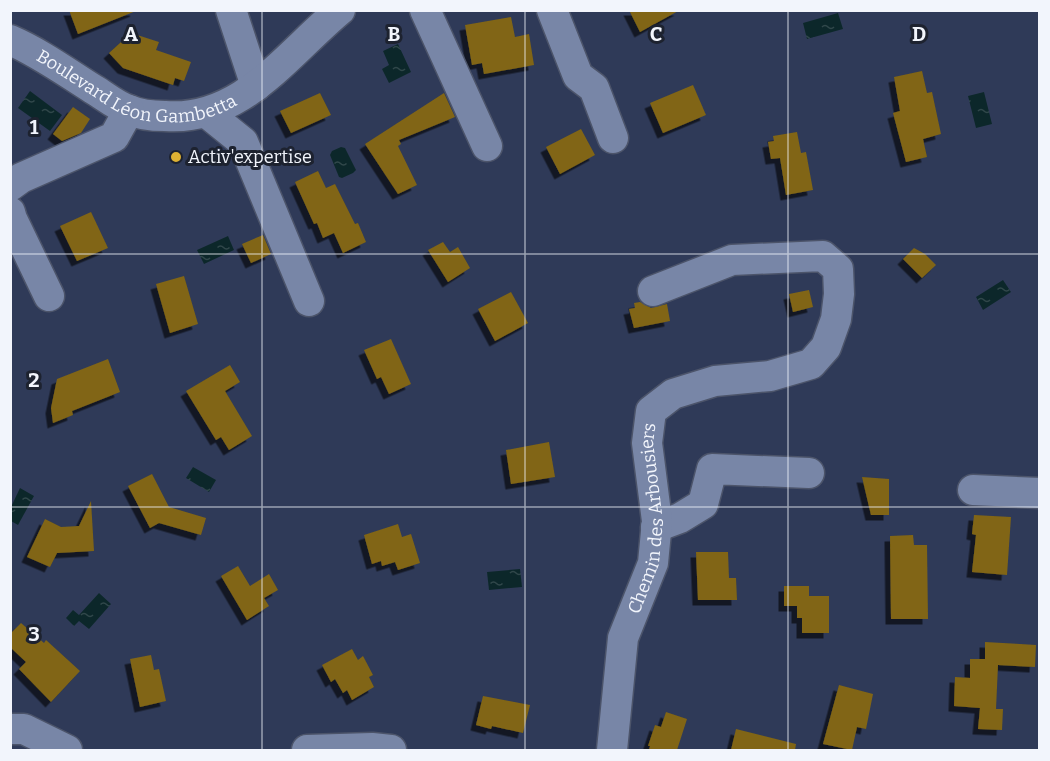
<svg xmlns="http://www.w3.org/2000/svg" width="1050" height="761" font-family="Bitter,serif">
	<defs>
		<pattern id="water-ripples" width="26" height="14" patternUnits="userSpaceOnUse" patternTransform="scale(1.5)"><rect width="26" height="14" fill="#0c272a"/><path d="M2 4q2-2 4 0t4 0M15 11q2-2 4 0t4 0" fill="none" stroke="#30474a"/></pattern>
		<filter id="shadow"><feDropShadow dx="-5.5" dy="5.5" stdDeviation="0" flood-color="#0009"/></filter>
	</defs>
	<rect width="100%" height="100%" fill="#2f3a58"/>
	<g fill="url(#water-ripples)">
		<polygon points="838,13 843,29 807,39 803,23"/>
		<polygon points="398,44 411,72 389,83 382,69 389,65 383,51"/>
		<polygon points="30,91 62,115 50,131 18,108"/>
		<polygon points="984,92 992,124 976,128 968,96"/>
		<polygon points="341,147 345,148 356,170 353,173 342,178 339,177 330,155 332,151"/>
		<polygon points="228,236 234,250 204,264 197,250"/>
		<polygon points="1003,280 1011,292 983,310 976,297"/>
		<polygon points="193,467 216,480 209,492 186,478"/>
		<polygon points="20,488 34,496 18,525 11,521 11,507"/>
		<polygon points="520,569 522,587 489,590 487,572"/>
		<polygon points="99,593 111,604 89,629 79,621 74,626 66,618 73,610 79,615"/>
	</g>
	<g fill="#816514" filter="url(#shadow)">
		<polygon points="69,10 135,10 136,11 78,34"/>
		<polygon points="629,10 680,10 640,32"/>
		<polygon points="511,17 515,37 529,34 534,65 484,74 482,63 472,65 465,25"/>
		<polygon points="131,33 159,42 156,50 191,62 184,81 175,78 173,85 123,68 109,53"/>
		<polygon points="922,71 927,93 932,92 941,134 923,139 927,157 906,162 893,113 900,111 894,77"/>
		<polygon points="693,85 706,115 663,133 650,103"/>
		<polygon points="320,93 331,115 291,133 280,111"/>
		<polygon points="444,93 455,117 399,140 401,144 398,146 417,185 398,194 365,144"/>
		<polygon points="73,107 90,119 81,133 62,141 53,134"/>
		<polygon points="581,129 595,155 560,174 546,147"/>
		<polygon points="797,132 801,153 806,152 813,190 786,195 780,158 771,159 768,142 774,141 773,136"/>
		<polygon points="318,171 326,188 335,184 355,224 358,223 366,242 343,253 334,233 323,238 317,223 314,224 295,182"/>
		<polygon points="91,212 108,248 77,261 60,226"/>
		<polygon points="263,235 271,254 251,263 242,244"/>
		<polygon points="443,242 450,252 458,247 470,268 448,282 428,250"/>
		<polygon points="914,248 925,254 936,265 922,278 903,259"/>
		<polygon points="184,276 198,324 170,333 156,284"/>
		<polygon points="809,290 813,307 793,312 789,294"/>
		<polygon points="511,292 528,323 495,341 478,309"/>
		<polygon points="640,302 651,308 667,304 670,321 634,328 629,309 635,308 634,303"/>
		<polygon points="391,339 411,384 389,394 381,377 377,379 364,350"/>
		<polygon points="108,359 120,392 72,411 73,415 53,423 51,408 57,379"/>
		<polygon points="230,365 240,382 225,391 252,436 229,450 221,437 216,440 186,391"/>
		<polygon points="549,442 555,477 511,484 506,450"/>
		<polygon points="152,474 169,507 206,518 201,535 159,523 150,528 128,486"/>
		<polygon points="862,477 889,479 889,515 871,515"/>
		<polygon points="91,501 94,551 57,553 50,567 27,557 45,519 61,527 79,526"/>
		<polygon points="974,515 1011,517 1007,575 972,572 976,535 972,534"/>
		<polygon points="398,524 402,537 411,534 420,563 398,570 395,562 382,566 381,561 372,564 364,535"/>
		<polygon points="913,535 914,545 927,545 928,619 891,619 890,536"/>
		<polygon points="696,552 728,552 729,578 736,578 737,600 698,600"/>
		<polygon points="238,566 250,586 269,574 278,590 264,598 269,606 247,620 221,576"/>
		<polygon points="784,586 809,586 809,596 829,596 829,633 802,633 802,618 797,618 797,606 784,606"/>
		<polygon points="21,623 44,643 46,640 80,671 51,702 19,669 26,662 10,647 10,634"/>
		<polygon points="985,642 1036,645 1035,667 998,665 996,709 1003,709 1002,730 978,729 980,708 954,706 955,677 970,678 970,659 985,659"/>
		<polygon points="352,649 358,660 363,656 373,675 369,677 374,687 352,700 347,690 343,693 335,679 331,682 322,665"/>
		<polygon points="151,655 154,670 159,669 166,701 140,707 130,659"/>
		<polygon points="839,685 873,694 866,729 857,727 852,750 823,744"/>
		<polygon points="483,696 530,705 523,733 492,726 491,729 476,725"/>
		<polygon points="666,712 687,719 677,750 649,750 650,746 648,746 655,725 661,727"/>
		<polygon points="736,729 796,744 795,750 731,750"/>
	</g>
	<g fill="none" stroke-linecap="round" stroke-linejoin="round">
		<defs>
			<g id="minor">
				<polyline points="231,10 256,86"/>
				<polyline points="425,10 487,146"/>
				<polyline points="552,10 578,76 594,88 613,138"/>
				<path id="s1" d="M10,40C40,53 66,72 93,89C105,96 116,106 129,110C140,115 153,116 165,116C241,122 287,54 340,10"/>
				<polyline points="207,113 243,142 309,301"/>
				<polyline points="10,186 21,178 114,137 129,110"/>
				<polyline points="10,212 12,219 49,296"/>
				<polyline points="973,490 1040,493"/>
				<polyline points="656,527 680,518 703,504 712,469 809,473"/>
				<polyline points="10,729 24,729 67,750"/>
				<polyline points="307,750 372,748 391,750"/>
				<path id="s2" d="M612,750L623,638L653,563L657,521L647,443L651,411L673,394L715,381L770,376L811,364L826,347L836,319L839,294L838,269L823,256L732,260L653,291"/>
			</g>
		</defs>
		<use href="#minor" stroke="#4c546a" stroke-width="33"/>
		<use href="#minor" stroke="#7886a7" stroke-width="30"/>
	</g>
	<path fill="none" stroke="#f2f5fc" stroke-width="1.5" stroke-opacity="0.55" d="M262,10V750M525,10V750M788,10V750M10,254H1040M10,507H1040"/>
	<circle fill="#deb133" stroke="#1d222f" stroke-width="2" cx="176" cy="157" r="6"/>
	<g text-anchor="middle" stroke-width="6" stroke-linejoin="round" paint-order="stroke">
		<g font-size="18" fill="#f2f5fc" stroke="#1d222f">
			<text dy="6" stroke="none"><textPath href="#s1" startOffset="140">Boulevard Léon Gambetta</textPath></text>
			<text dy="6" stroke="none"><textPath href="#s2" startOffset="237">Chemin des Arbousiers</textPath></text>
		</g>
		<g font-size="18" fill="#f2f5fc" stroke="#1d222f" text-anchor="start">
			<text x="188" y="163">Activ'expertise</text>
		</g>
	</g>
	<g font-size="20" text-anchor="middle" font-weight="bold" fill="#f2f5fc" stroke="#1d222f" stroke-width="6" stroke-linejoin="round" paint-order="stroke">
		<text x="131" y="41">A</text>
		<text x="394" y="41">B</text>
		<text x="656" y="41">C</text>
		<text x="919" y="41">D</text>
		<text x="34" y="134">1</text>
		<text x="34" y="387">2</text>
		<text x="34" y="641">3</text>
	</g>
	<rect width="1050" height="761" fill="none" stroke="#f2f5fc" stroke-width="24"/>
</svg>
